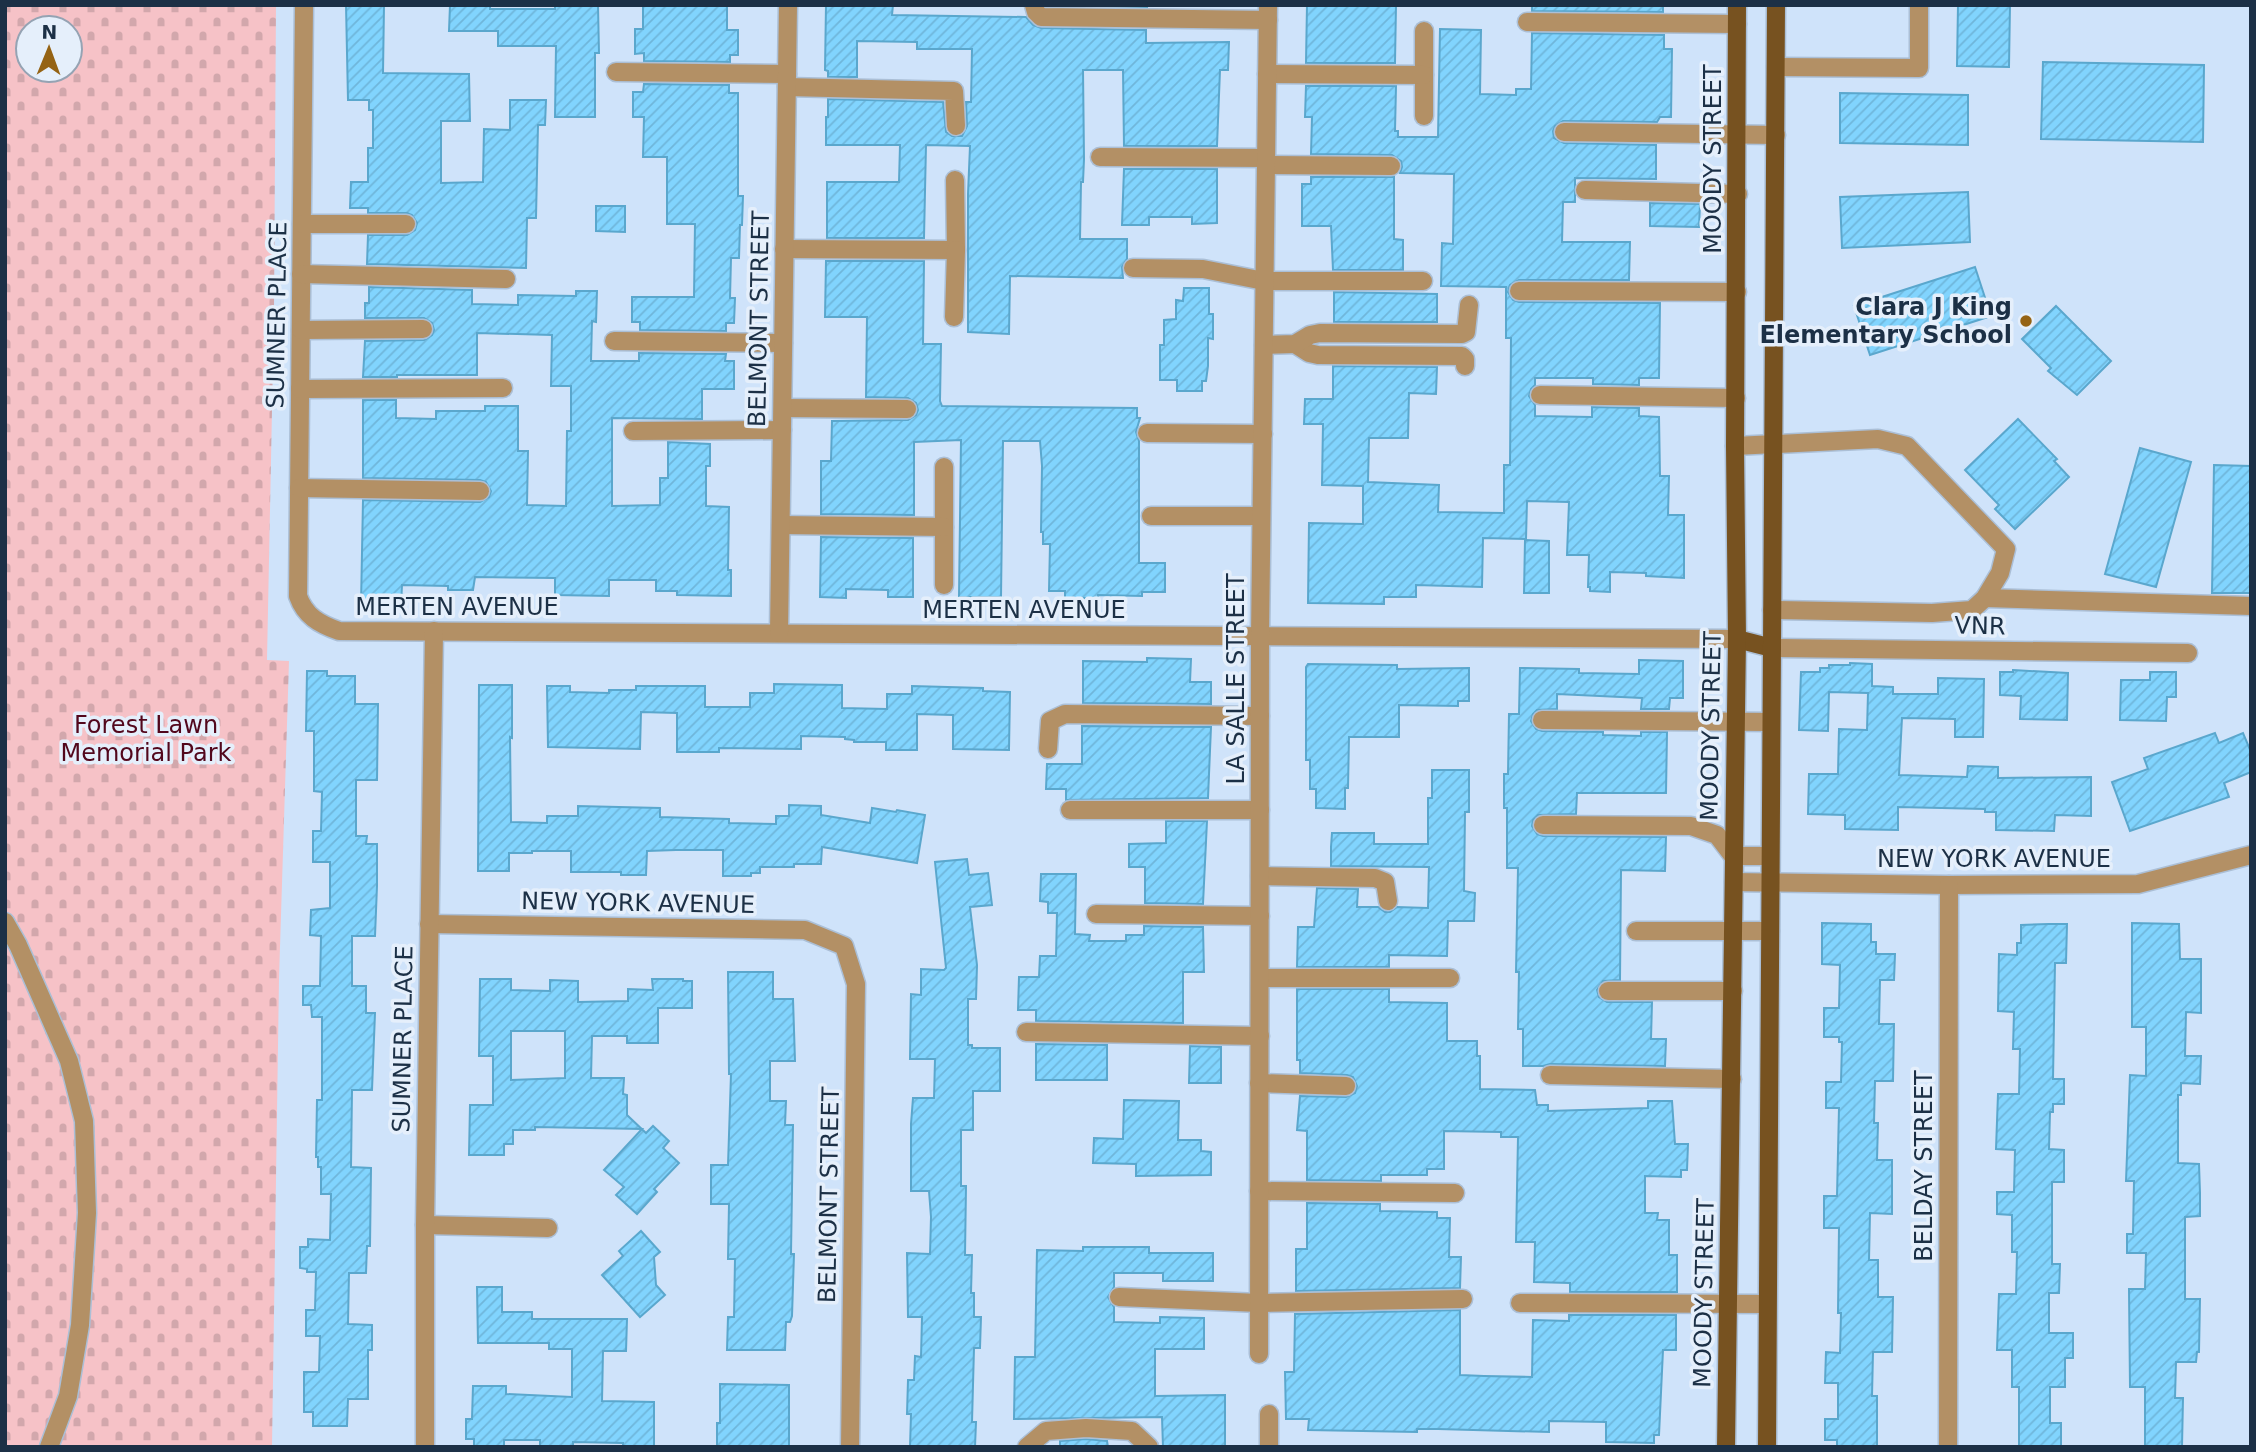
<svg xmlns="http://www.w3.org/2000/svg" width="2256" height="1452" font-family="'DejaVu Sans',sans-serif">
	<defs>
		<pattern id="cemetery-stones" width="16" height="16" patternUnits="userSpaceOnUse" patternTransform="scale(1.75)"><rect width="16" height="16" fill="#f6c2c7"/><path d="M2 7V4a2 2 0 0 1 4 0v3zM10 15v-3a2 2 0 0 1 4 0v3z" fill="#d2a7ac"/></pattern>
		<pattern id="building-hatch" width="6" height="6" patternUnits="userSpaceOnUse" patternTransform="scale(1.75)"><rect width="6" height="6" fill="#81d4fe"/><path d="M-1 1l2-2M0 6l6-6M5 7l2-2" fill="none" stroke="#6fb6db"/></pattern>
	</defs>
	<rect width="100%" height="100%" fill="#cfe3fa"/>
	<path fill="url(#cemetery-stones)" fill-rule="evenodd" d="M5,5H276L274,310L267,660L289,661L279,979L272,1447H5ZM28,28H70V70H28Z"/>
	<g fill="url(#building-hatch)" stroke="#5aa7cd" stroke-width="2" fill-rule="evenodd">
		<polygon points="346,5 384,5 383,73 469,74 470,121 441,121 441,183 483,182 484,129 510,130 510,100 546,100 545,125 538,125 536,218 527,218 526,268 367,264 368,235 407,235 415,230 417,223 412,215 407,213 368,213 368,208 350,208 351,182 368,182 368,148 373,148 373,110 369,110 369,100 348,100"/>
		<polygon points="450,5 490,5 490,9 555,9 555,5 598,5 599,53 595,53 595,117 555,117 556,46 498,46 498,31 449,31"/>
		<polygon points="643,5 727,5 727,30 738,30 738,55 730,55 730,62 644,61 644,53 635,54 635,29 643,29"/>
		<polygon points="826,5 893,5 892,15 1026,17 1033,25 1041,28 1146,30 1146,43 1229,42 1228,70 1220,70 1217,146 1124,146 1123,70 1083,70 1084,159 1083,182 1081,182 1080,239 1127,239 1127,259 1122,267 1123,278 1010,276 1009,334 968,332 968,194 970,146 926,145 924,238 827,238 827,182 899,182 900,145 826,145 826,117 828,117 828,99 943,102 946,132 952,136 962,136 967,126 966,102 971,102 972,49 917,49 917,42 857,41 857,77 828,77 828,71 825,70"/>
		<polygon points="1047,5 1147,5 1147,7"/>
		<polygon points="1307,5 1396,5 1395,63 1306,63"/>
		<polygon points="1532,5 1663,5 1663,12 1532,11"/>
		<polygon points="1958,5 2010,5 2009,67 1957,66"/>
		<polygon points="1440,29 1481,30 1480,94 1516,95 1516,89 1531,89 1532,33 1664,35 1664,49 1672,49 1671,117 1660,117 1657,122 1563,121 1555,126 1553,131 1554,138 1564,143 1656,145 1656,179 1575,178 1575,202 1563,202 1562,242 1630,242 1629,280 1519,280 1510,285 1508,292 1513,300 1519,302 1660,303 1659,378 1639,378 1639,385 1593,384 1593,378 1535,378 1535,385 1531,389 1529,396 1535,405 1535,416 1592,417 1592,407 1639,408 1639,416 1659,417 1660,476 1669,476 1668,515 1684,515 1684,578 1646,576 1646,573 1610,572 1610,592 1590,591 1590,587 1588,587 1589,555 1567,555 1569,502 1527,501 1526,539 1483,538 1482,587 1416,585 1416,597 1384,597 1384,604 1308,603 1309,523 1363,524 1363,486 1322,485 1323,424 1304,424 1305,399 1333,399 1333,366 1437,367 1436,394 1409,393 1408,438 1369,438 1368,482 1439,485 1438,512 1504,513 1504,465 1510,465 1511,338 1506,338 1506,287 1441,286 1442,243 1453,244 1454,174 1400,173 1402,167 1401,161 1392,155 1311,154 1312,117 1305,117 1306,86 1396,86 1395,131 1398,131 1398,137 1438,137"/>
		<polygon points="2043,62 2204,65 2203,142 2041,139"/>
		<polygon points="644,84 729,85 729,93 738,93 738,196 743,196 742,225 740,225 739,258 731,258 730,298 735,298 734,323 726,323 726,331 640,330 640,322 632,322 632,297 694,297 695,224 667,224 667,157 643,157 644,117 633,117 633,92 643,92"/>
		<polygon points="1840,93 1968,95 1968,145 1840,143"/>
		<polygon points="1124,169 1217,169 1217,223 1192,224 1192,217 1149,217 1149,225 1122,225"/>
		<polygon points="1311,177 1394,177 1394,239 1403,240 1403,270 1333,270 1331,226 1302,226 1302,184 1311,184"/>
		<polygon points="1968,192 1970,242 1842,248 1840,197"/>
		<polygon points="1650,203 1700,204 1699,227 1650,226"/>
		<polygon points="596,206 625,206 625,232 596,231"/>
		<polygon points="826,261 924,261 923,344 941,344 940,401 942,406 1137,408 1137,418 1140,418 1136,432 1139,441 1139,563 1165,563 1165,592 1142,592 1142,596 1098,595 1098,598 1065,598 1065,591 1049,591 1050,544 1043,544 1043,532 1041,532 1042,466 1040,441 1003,441 1001,597 959,597 961,440 914,442 914,515 821,514 821,461 831,461 832,421 908,420 916,415 918,410 916,403 908,398 866,397 867,317 825,317"/>
		<polygon points="1975,267 1991,316 1870,355 1854,306"/>
		<polygon points="369,287 472,290 472,304 518,305 518,295 576,296 576,291 597,291 596,322 592,321 591,361 639,361 639,353 726,354 725,361 734,361 734,389 702,389 702,419 612,418 612,506 660,505 660,478 668,478 668,442 710,444 710,466 706,466 706,506 729,507 728,570 731,570 731,596 677,595 677,591 656,591 656,580 609,580 609,596 555,595 555,578 475,577 473,590 448,590 448,586 402,585 401,606 361,605 363,500 480,502 489,497 491,491 486,482 480,480 363,478 363,400 396,400 396,418 436,419 436,411 485,411 485,406 518,406 518,451 528,451 527,505 566,506 567,431 571,431 571,386 551,386 552,335 477,333 477,375 397,375 397,377 363,377 365,341 424,340 432,335 434,330 432,323 424,318 365,318 365,303 369,303"/>
		<polygon points="1184,288 1209,288 1209,314 1213,314 1213,339 1208,338 1208,366 1206,381 1202,381 1202,391 1177,391 1177,380 1160,380 1160,345 1164,345 1164,320 1176,319 1176,300 1183,301"/>
		<polygon points="1334,292 1437,294 1437,322 1334,322"/>
		<polygon points="2056,306 2111,361 2077,395 2048,371 2051,368 2022,339"/>
		<polygon points="2018,419 2057,459 2054,461 2069,477 2015,529 1995,509 1999,505 1965,470"/>
		<polygon points="2140,448 2191,462 2156,587 2105,574"/>
		<polygon points="2214,465 2251,466 2251,593 2212,593"/>
		<polygon points="821,537 913,538 913,597 888,597 888,590 846,589 846,598 820,597"/>
		<polygon points="1525,540 1549,541 1549,593 1524,593"/>
		<polygon points="1147,658 1191,659 1190,682 1211,682 1211,704 1083,703 1083,661 1147,662"/>
		<polygon points="1639,660 1683,661 1683,698 1670,698 1669,709 1641,709 1642,698 1557,694 1557,709 1537,710 1533,714 1531,721 1536,729 1542,731 1603,732 1603,735 1641,736 1641,732 1667,732 1666,793 1577,793 1576,814 1538,815 1533,820 1532,826 1537,834 1543,836 1666,837 1665,871 1621,870 1620,980 1603,981 1597,990 1599,997 1607,1002 1652,1002 1651,1039 1666,1039 1665,1066 1550,1064 1543,1066 1523,1066 1523,1029 1518,1029 1519,972 1516,972 1518,868 1507,868 1507,808 1504,808 1504,774 1508,774 1509,714 1519,714 1520,668 1579,669 1579,673 1639,674"/>
		<polygon points="1850,663 1872,664 1872,686 1893,687 1893,694 1938,694 1938,678 1984,679 1983,737 1955,737 1955,719 1902,718 1899,775 1967,777 1968,766 1998,767 1998,778 2091,777 2091,816 2055,815 2054,831 1996,830 1996,812 1985,812 1985,809 1898,807 1898,830 1845,829 1845,815 1808,814 1809,774 1838,774 1839,729 1867,730 1868,693 1829,692 1828,731 1799,730 1801,672 1820,672 1820,668 1829,668 1829,665 1850,665"/>
		<polygon points="1308,664 1397,665 1397,669 1469,668 1469,701 1458,701 1458,706 1399,705 1399,737 1349,737 1348,788 1345,788 1345,809 1316,808 1316,789 1310,789 1310,760 1306,760 1306,667"/>
		<polygon points="2013,670 2068,673 2067,720 2020,719 2021,696 2000,695 2000,672 2013,672"/>
		<polygon points="307,671 327,671 327,676 355,676 355,704 378,704 377,780 356,780 356,836 367,836 366,844 377,844 377,886 375,936 352,936 352,986 366,986 366,1013 375,1013 372,1090 352,1090 351,1167 371,1168 370,1246 367,1246 366,1273 349,1273 348,1324 372,1325 372,1350 368,1350 368,1399 348,1399 347,1426 313,1426 313,1412 304,1412 304,1372 319,1372 320,1336 306,1336 306,1310 315,1310 316,1272 307,1272 307,1269 300,1268 300,1247 308,1247 308,1239 330,1240 331,1194 321,1194 321,1167 318,1167 318,1157 316,1157 317,1100 322,1100 322,1017 312,1017 311,1005 303,1005 303,986 320,986 321,936 310,935 311,910 330,908 330,862 313,862 313,831 321,831 322,792 314,791 314,731 306,731"/>
		<polygon points="2150,672 2176,672 2176,697 2167,697 2166,721 2120,720 2121,680 2150,680"/>
		<polygon points="774,684 842,685 842,708 887,709 887,694 912,694 912,686 983,688 983,691 1010,692 1009,750 953,749 953,715 917,714 917,750 886,750 886,742 854,742 854,740 845,739 845,737 801,736 801,749 719,748 719,752 677,752 677,713 641,712 640,749 548,747 547,686 570,686 570,692 609,693 609,690 636,690 636,686 705,686 705,707 750,707 750,693 774,693"/>
		<polygon points="479,685 512,685 512,738 510,737 511,822 547,823 547,816 578,816 578,806 660,808 660,817 729,819 729,823 776,824 776,816 789,816 789,805 821,806 821,815 870,823 872,808 896,812 897,810 925,815 917,863 822,847 821,864 794,864 794,867 760,867 760,873 751,873 751,876 723,876 723,850 676,850 647,851 646,875 621,875 621,872 571,872 571,851 532,851 532,853 509,853 509,871 478,871"/>
		<polygon points="1082,726 1211,727 1208,798 1066,800 1066,789 1046,789 1047,764 1082,764"/>
		<polygon points="2215,733 2219,743 2243,733 2251,752 2251,772 2224,783 2229,797 2130,831 2112,782 2148,769 2144,758"/>
		<polygon points="1432,770 1469,770 1469,812 1465,812 1464,891 1475,893 1474,921 1448,921 1447,956 1389,955 1389,967 1297,967 1298,927 1314,927 1317,888 1358,889 1357,907 1378,907 1385,912 1390,912 1397,907 1428,908 1429,867 1331,866 1331,847 1332,833 1374,833 1374,844 1428,844 1428,798 1432,798"/>
		<polygon points="1166,821 1207,821 1203,904 1145,903 1145,867 1129,867 1129,844 1166,843"/>
		<polygon points="967,859 969,875 988,873 992,905 970,907 977,965 976,999 968,999 968,1045 972,1045 972,1048 1000,1048 1000,1091 973,1091 973,1130 961,1130 961,1186 966,1186 965,1255 972,1255 971,1293 974,1293 974,1317 981,1317 980,1348 974,1348 972,1422 976,1422 975,1447 910,1447 911,1414 907,1414 908,1380 914,1380 915,1356 921,1357 922,1317 908,1317 907,1253 930,1254 931,1217 929,1191 911,1191 911,1124 913,1098 934,1098 935,1059 910,1059 911,994 921,995 921,969 944,970 946,968 935,862"/>
		<polygon points="1041,874 1076,874 1075,934 1090,935 1089,941 1126,941 1126,935 1144,935 1144,926 1203,927 1204,972 1183,972 1183,1023 1036,1021 1036,1010 1018,1010 1019,977 1039,977 1040,956 1056,956 1057,913 1048,913 1048,902 1040,901"/>
		<polygon points="1822,923 1871,924 1871,942 1876,942 1876,954 1895,954 1894,980 1880,980 1879,1024 1894,1024 1893,1081 1875,1081 1874,1123 1878,1123 1877,1160 1892,1160 1892,1214 1870,1213 1869,1260 1878,1260 1878,1297 1893,1297 1892,1352 1873,1352 1872,1396 1877,1396 1877,1447 1837,1447 1837,1440 1825,1440 1825,1419 1838,1419 1838,1383 1825,1383 1826,1352 1840,1353 1841,1313 1838,1313 1839,1228 1824,1228 1824,1196 1837,1196 1839,1108 1826,1108 1826,1082 1841,1082 1842,1042 1839,1042 1839,1037 1824,1037 1824,1008 1839,1008 1840,965 1822,964"/>
		<polygon points="2132,923 2179,924 2180,959 2201,959 2201,1013 2186,1012 2185,1056 2201,1056 2200,1084 2181,1083 2181,1095 2178,1095 2178,1163 2199,1164 2200,1193 2200,1216 2185,1217 2185,1299 2200,1299 2199,1352 2197,1352 2196,1362 2176,1362 2175,1398 2183,1398 2182,1447 2145,1447 2145,1387 2130,1387 2129,1289 2145,1289 2146,1253 2127,1253 2127,1234 2133,1234 2134,1181 2126,1181 2130,1075 2146,1076 2146,1027 2132,1027"/>
		<polygon points="2049,924 2067,924 2066,963 2055,963 2053,1079 2064,1079 2064,1104 2053,1104 2053,1112 2050,1112 2049,1149 2064,1150 2064,1182 2052,1182 2052,1264 2060,1264 2059,1293 2049,1293 2049,1333 2073,1333 2073,1358 2065,1358 2065,1387 2050,1387 2050,1423 2061,1423 2061,1447 2019,1447 2019,1387 2012,1387 2012,1350 1997,1350 1999,1294 2016,1294 2017,1252 2012,1252 2012,1215 1997,1214 1997,1192 2014,1192 2015,1150 1996,1149 1998,1094 2019,1094 2020,1049 2013,1049 2014,1012 1998,1011 1999,954 2017,955 2017,943 2021,943 2021,925"/>
		<polygon points="728,972 773,972 773,999 793,999 795,1061 770,1061 770,1101 786,1101 785,1125 793,1125 791,1254 794,1254 792,1316 790,1322 786,1322 785,1350 727,1350 728,1317 734,1317 735,1259 728,1259 729,1204 711,1204 711,1165 728,1165 731,1074 729,1074"/>
		<path d="M480,979H511V990L550,991V980L578,981V1002L628,1001V989L653,990L652,979H683V981H692V1008H658V1043H627V1036H592L591,1078H624L623,1094L627,1095V1115L646,1133L653,1126L669,1141L663,1148L679,1163L654,1189L657,1192L637,1214L616,1195L624,1187L604,1170L642,1129L535,1127V1130H513V1144H504V1155H469L470,1105H493V1056H479ZM511,1031H565V1078L511,1080Z"/>
		<polygon points="1297,989 1389,989 1389,1002 1447,1003 1447,1041 1477,1041 1477,1056 1480,1056 1480,1089 1535,1090 1537,1105 1548,1105 1548,1111 1648,1108 1648,1101 1672,1101 1675,1144 1688,1144 1687,1170 1681,1170 1681,1177 1645,1176 1645,1213 1658,1213 1657,1220 1669,1220 1669,1255 1677,1255 1677,1292 1570,1292 1570,1283 1534,1282 1535,1242 1516,1242 1518,1137 1501,1137 1501,1132 1444,1131 1444,1169 1427,1169 1427,1175 1381,1175 1381,1181 1307,1180 1307,1131 1297,1130 1300,1096 1346,1097 1355,1093 1357,1086 1353,1077 1347,1075 1300,1073 1300,1060 1297,1060"/>
		<polygon points="1036,1044 1107,1045 1107,1080 1036,1080"/>
		<polygon points="1190,1046 1221,1047 1221,1083 1189,1083"/>
		<polygon points="1124,1100 1179,1101 1178,1140 1201,1140 1201,1151 1211,1152 1211,1175 1136,1176 1136,1164 1093,1163 1094,1138 1123,1139"/>
		<polygon points="1307,1203 1380,1204 1380,1211 1437,1212 1437,1218 1450,1218 1449,1257 1461,1257 1460,1288 1296,1291 1296,1249 1307,1249"/>
		<polygon points="641,1231 660,1252 654,1257 656,1285 665,1295 640,1317 602,1275 623,1256 619,1251"/>
		<polygon points="1083,1247 1149,1247 1149,1253 1213,1253 1213,1281 1163,1281 1163,1273 1114,1273 1114,1287 1108,1297 1114,1307 1114,1322 1160,1323 1160,1317 1204,1318 1204,1349 1155,1349 1155,1396 1225,1395 1225,1447 1163,1447 1162,1417 1014,1419 1015,1357 1035,1357 1037,1250 1083,1251"/>
		<polygon points="477,1287 502,1287 502,1312 532,1312 532,1319 627,1319 626,1351 603,1351 602,1401 654,1402 654,1447 623,1447 623,1443 573,1442 573,1447 546,1447 540,1446 540,1440 504,1440 504,1447 474,1447 474,1439 466,1439 466,1419 472,1419 473,1386 506,1386 506,1394 572,1397 572,1349 549,1349 549,1343 478,1343"/>
		<polygon points="1460,1310 1460,1375 1484,1376 1532,1377 1533,1320 1569,1321 1569,1315 1676,1315 1676,1350 1663,1350 1659,1435 1654,1435 1654,1443 1606,1442 1606,1422 1549,1421 1549,1432 1438,1429 1417,1429 1417,1432 1308,1430 1309,1419 1286,1419 1285,1372 1294,1372 1295,1314"/>
		<polygon points="720,1384 789,1385 789,1447 717,1447 717,1423 720,1423"/>
		<polygon points="1086,1439 1107,1441 1108,1447 1060,1447 1060,1441"/>
	</g>
	<g fill="none" stroke-linecap="round" stroke-linejoin="round">
		<defs>
			<g id="minor">
				<path d="M304,5L298,596C305,616 319,624 339,631L1737,639"/>
				<polyline points="1034,5 1036,12 1041,17 1268,20"/>
				<polyline points="1527,22 1737,24"/>
				<polyline points="1424,31 1424,116"/>
				<polyline points="1776,67 1919,68 1919,5"/>
				<polyline points="616,72 787,74"/>
				<polyline points="1267,74 1424,75"/>
				<polyline points="787,87 954,91 956,126"/>
				<polyline points="1564,132 1776,135"/>
				<polyline points="1100,157 1266,158"/>
				<polyline points="1266,165 1391,166"/>
				<polyline points="1585,190 1738,194"/>
				<polyline points="302,224 406,224"/>
				<polyline points="784,249 956,250 955,180"/>
				<polyline points="1133,268 1203,269 1264,281 1423,281"/>
				<polyline points="301,274 506,279"/>
				<polyline points="1519,291 1737,292"/>
				<polyline points="954,317 956,250"/>
				<polyline points="301,330 423,329"/>
				<polyline points="614,341 783,343"/>
				<polyline points="1295,344 1309,353 1318,355 1462,356 1465,359 1465,366"/>
				<polyline points="1264,345 1295,344 1310,335 1320,333 1462,334 1466,332 1469,305"/>
				<polyline points="300,389 503,388"/>
				<polyline points="1540,395 1736,398"/>
				<polyline points="783,408 907,409"/>
				<polyline points="633,431 782,430"/>
				<polyline points="1147,433 1263,434"/>
				<polyline points="1735,446 1878,439 1907,446 2006,549 2000,573 1985,598 1972,610 1932,613 1772,610"/>
				<polyline points="944,467 944,585"/>
				<polyline points="299,488 480,491"/>
				<polyline points="1151,516 1261,516"/>
				<polyline points="781,525 944,527"/>
				<polyline points="1985,598 2251,606"/>
				<polyline points="779,633 788,5"/>
				<polyline points="1772,648 2188,653"/>
				<polyline points="1542,720 1771,722"/>
				<polyline points="1048,749 1050,721 1065,714 1260,716"/>
				<polyline points="1070,810 1260,810"/>
				<polyline points="1543,825 1691,826 1717,835 1733,856 1770,856"/>
				<polyline points="1260,876 1375,878 1385,882 1388,901"/>
				<polyline points="1734,882 1949,885 2138,884 2251,855"/>
				<polyline points="1096,914 1260,916"/>
				<polyline points="5,922 18,945 69,1061 84,1121 87,1213 80,1325 68,1396 49,1447"/>
				<polyline points="429,924 805,930 844,946 856,984 850,1447"/>
				<polyline points="1636,931 1770,931"/>
				<polyline points="1260,978 1450,978"/>
				<polyline points="1608,991 1733,991"/>
				<polyline points="1026,1032 1260,1036"/>
				<polyline points="1550,1075 1732,1079"/>
				<polyline points="1259,1083 1346,1086"/>
				<polyline points="1259,1191 1455,1193"/>
				<polyline points="425,1225 548,1228"/>
				<polyline points="1119,1297 1259,1303 1463,1299"/>
				<polyline points="1520,1303 1767,1304"/>
				<polyline points="1259,1354 1260,636 1268,5"/>
				<polyline points="1269,1414 1269,1447"/>
				<polyline points="425,1447 425,1225 434,631"/>
				<polyline points="1027,1447 1046,1431 1086,1428 1132,1431 1149,1447"/>
				<polyline points="1948,1447 1949,885"/>
			</g>
			<g id="major">
				<polyline points="1737,639 1772,648"/>
				<polyline points="1726,1447 1737,639 1735,446 1737,5"/>
				<polyline points="1767,1447 1776,5"/>
			</g>
		</defs>
		<use href="#minor" stroke="#abbfd6" stroke-width="21"/>
		<use href="#major" stroke="#abbfd6" stroke-width="21"/>
		<use href="#minor" stroke="#b39065" stroke-width="18"/>
		<use href="#major" stroke="#775220" stroke-width="18"/>
	</g>
	<circle fill="#956314" stroke="#e5effb" stroke-width="2.5" cx="2026" cy="321" r="7"/>
	<g text-anchor="middle" stroke-width="7" stroke-linejoin="round" paint-order="stroke">
		<g font-size="24" fill="#1c3046" stroke="#e5effb">
			<text transform="translate(1713 159) rotate(-90)" y="8">MOODY STREET</text>
			<text transform="translate(277 315) rotate(-89)" y="8">SUMNER PLACE</text>
			<text transform="translate(759 319) rotate(-89)" y="8">BELMONT STREET</text>
			<text x="457" y="615">MERTEN AVENUE</text>
			<text x="1024" y="618">MERTEN AVENUE</text>
			<text transform="translate(1980 626) rotate(1)" y="8">VNR</text>
			<text transform="translate(1236 679) rotate(-90)" y="8">LA SALLE STREET</text>
			<text transform="translate(1711 726) rotate(-89)" y="8">MOODY STREET</text>
			<text x="1994" y="867">NEW YORK AVENUE</text>
			<text transform="translate(638 903) rotate(1)" y="8">NEW YORK AVENUE</text>
			<text transform="translate(403 1039) rotate(-89)" y="8">SUMNER PLACE</text>
			<text transform="translate(1924 1166) rotate(-90)" y="8">BELDAY STREET</text>
			<text transform="translate(829 1195) rotate(-89)" y="8">BELMONT STREET</text>
			<text transform="translate(1704 1293) rotate(-89)" y="8">MOODY STREET</text>
		</g>
		<g font-size="24" font-weight="bold" fill="#1c3046" stroke="#e5effb" text-anchor="end">
			<text x="2012" y="315">Clara J King<tspan x="2012" dy="28">Elementary School</tspan></text>
		</g>
		<g font-size="24" fill="#52071c" stroke="#e5effb">
			<text x="146" y="733">Forest Lawn<tspan x="146" dy="28">Memorial Park</tspan></text>
		</g>
	</g>
	<rect width="2256" height="1452" fill="none" stroke="#1c3046" stroke-width="14"/>
	<g transform="translate(49 49) rotate(1)"><circle r="33" fill="#e5effb" stroke="#95a3b3" stroke-width="2"/>
	<path d="M0-5L12 26L0 18L-12 26Z" fill="#956314"/>
	<text y="-10" font-size="19" font-weight="bold" text-anchor="middle" fill="#1c3046">N</text>
	</g>
</svg>
